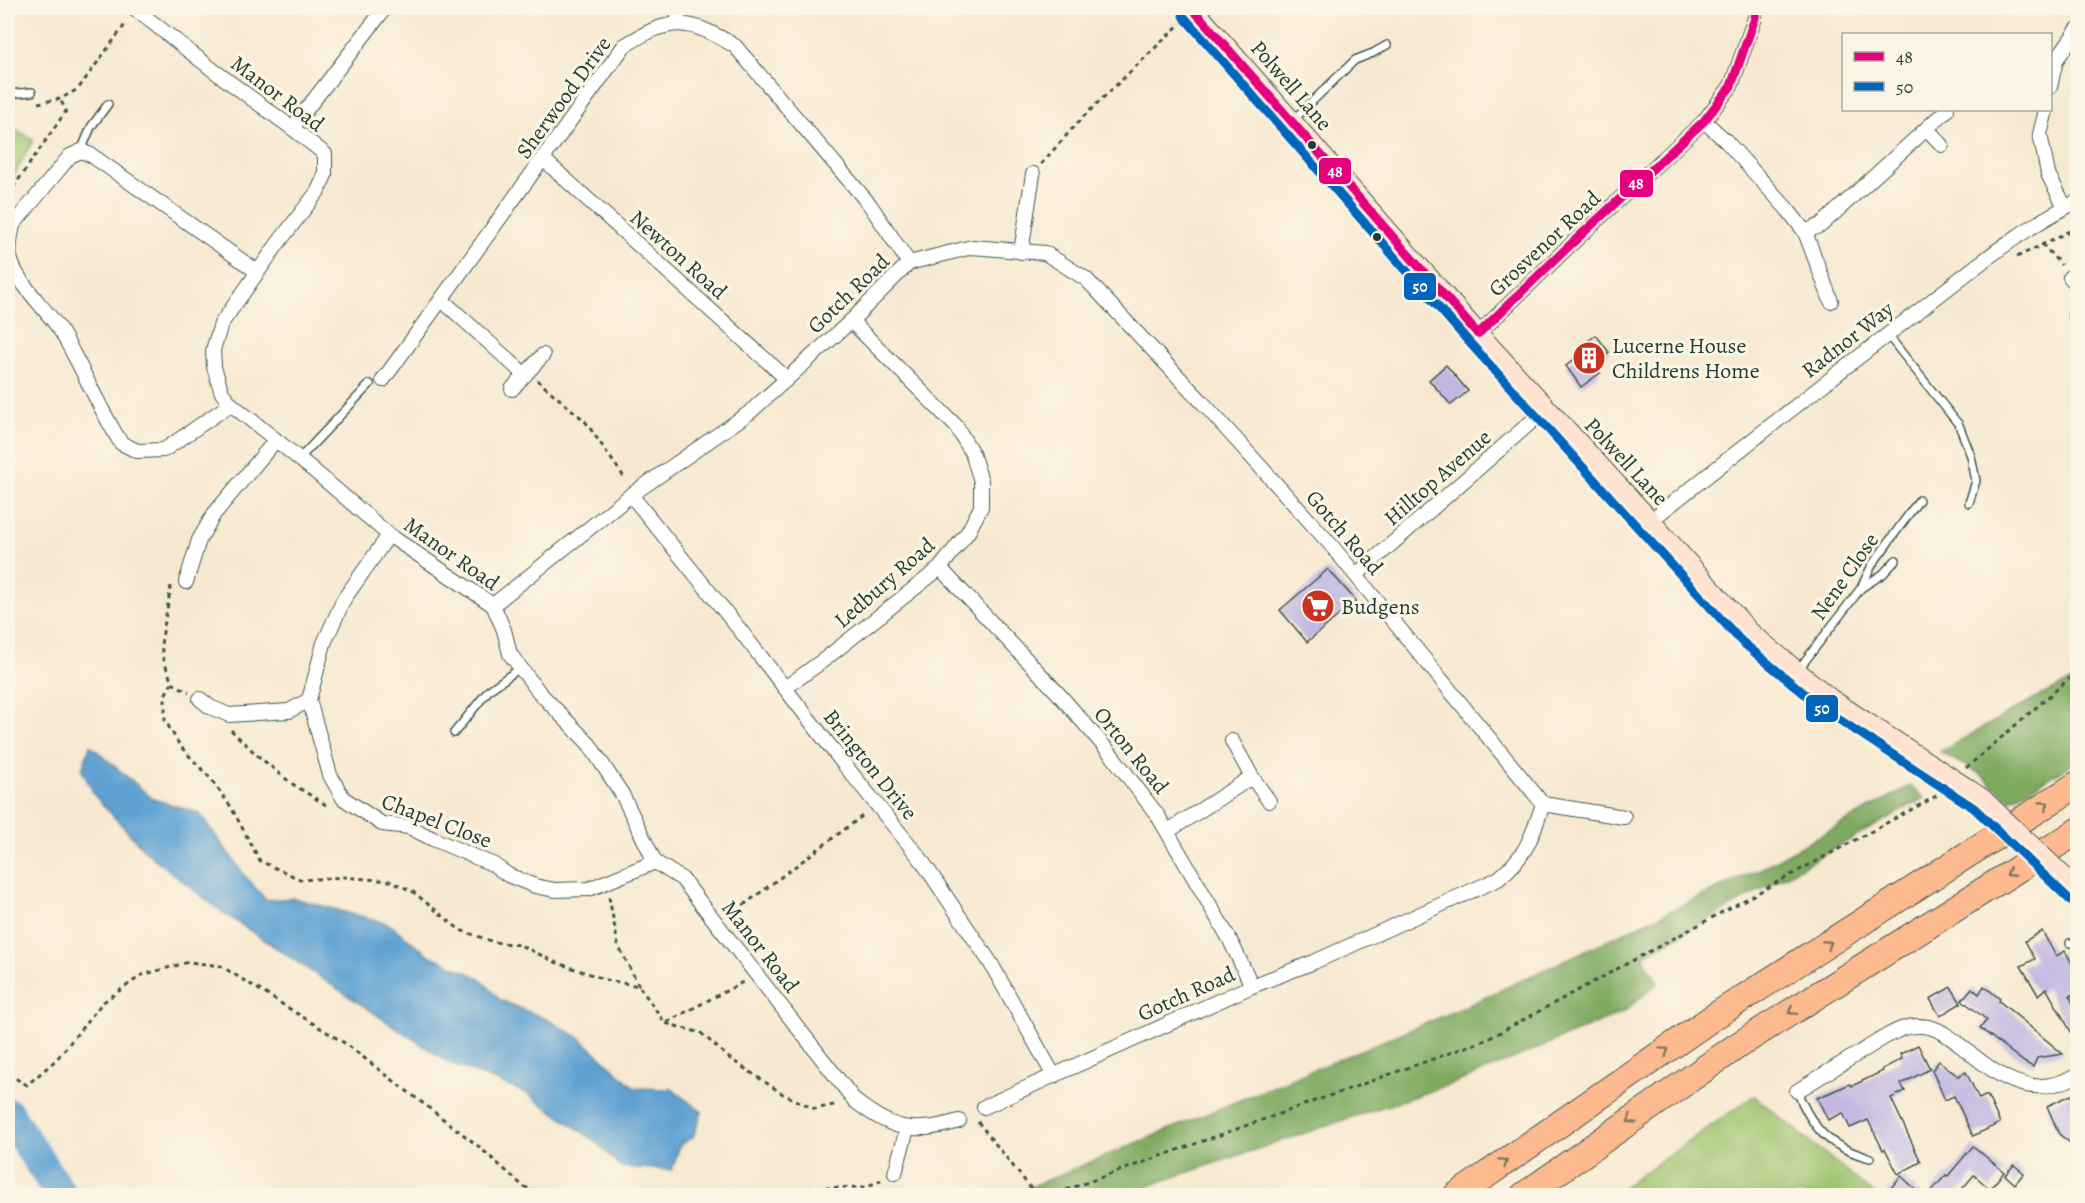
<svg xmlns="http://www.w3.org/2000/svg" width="2085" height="1203" font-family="Alegreya,serif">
	<rect width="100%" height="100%" fill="#fcf5e5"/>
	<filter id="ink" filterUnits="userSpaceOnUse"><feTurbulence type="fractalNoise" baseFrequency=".0167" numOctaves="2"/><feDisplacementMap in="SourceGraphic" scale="12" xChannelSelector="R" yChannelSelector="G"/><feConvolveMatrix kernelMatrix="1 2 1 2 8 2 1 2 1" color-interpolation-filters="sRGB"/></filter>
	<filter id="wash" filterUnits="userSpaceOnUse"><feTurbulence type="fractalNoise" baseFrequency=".008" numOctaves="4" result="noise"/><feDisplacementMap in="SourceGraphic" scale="24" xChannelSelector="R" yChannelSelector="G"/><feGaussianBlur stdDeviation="1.35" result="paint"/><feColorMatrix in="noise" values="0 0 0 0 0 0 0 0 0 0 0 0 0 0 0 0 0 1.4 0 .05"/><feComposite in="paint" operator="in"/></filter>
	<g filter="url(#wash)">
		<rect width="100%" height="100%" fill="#f7e9d1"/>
		<g fill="#9fc46e" stroke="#5f8051" stroke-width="1.5">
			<polygon points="8,131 19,131 33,140 8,187"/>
			<polygon points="1754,1096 1875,1195 1612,1195"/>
		</g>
		<g fill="#7faa61" stroke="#4f744a" stroke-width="1.5">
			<polygon points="2077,679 2077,762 2010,800 1980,774 1940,752 2035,698"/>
			<polygon points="1910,786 1924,798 1643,956 1658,983 1623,1012 1463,1080 1162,1181 1128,1195 1011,1195 1460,1009 1762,868"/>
		</g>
		<polygon fill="#5da0d1" stroke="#3e6e82" stroke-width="1.5" points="90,745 153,799 199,813 245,876 266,900 293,898 389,924 429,955 480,978 500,1000 546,1019 580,1038 635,1088 672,1089 702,1112 693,1137 680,1145 672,1170 621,1167 595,1141 526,1093 448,1062 222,912 147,853 95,796 82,770"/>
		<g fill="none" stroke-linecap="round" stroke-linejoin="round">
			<polyline stroke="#5da0d1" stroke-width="32" points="8,1114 62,1196"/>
		</g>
		<g id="blocks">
			<g fill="#c1b7e2">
				<polygon points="1596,335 1609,352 1593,364 1600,373 1581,387 1566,366 1586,350 1583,345"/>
				<polygon points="1446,365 1468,391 1451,405 1429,380"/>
				<polygon points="1328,569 1356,601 1307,642 1280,610"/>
				<polygon points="2042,931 2056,956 2065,951 2078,974 2078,991 2070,996 2078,1016 2078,1044 2046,988 2038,995 2021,966 2035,959 2025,941"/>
				<polygon points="1984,986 2000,999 1999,1001 2063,1054 2037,1058 2033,1067 2024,1062 1980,1028 1987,1020 1962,1000 1972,988 1979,994"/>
				<polygon points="1951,987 1961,1003 1940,1016 1930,999"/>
				<polygon points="1918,1045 1930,1069 1901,1084 1905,1091 1891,1098 1921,1162 1898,1174 1885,1149 1883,1150 1868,1120 1850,1128 1843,1113 1828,1120 1817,1098 1850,1084 1852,1086 1883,1071 1882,1069 1902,1059 1900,1054"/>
				<polygon points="1939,1061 1958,1076 1966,1072 1979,1099 1987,1095 2000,1123 1973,1136 1954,1096 1945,1100 1932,1070"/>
				<polygon points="2071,1095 2078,1110 2078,1149 2059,1134 2047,1106"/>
				<polygon points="1973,1146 2004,1172 1990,1189 1974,1175 1956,1196 1927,1196 1946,1175 1948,1176"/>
				<polygon points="2014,1165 2024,1173 2015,1184 2005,1175"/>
				<polygon points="1901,1176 1923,1196 1884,1196"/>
			</g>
		</g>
	</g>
	<g filter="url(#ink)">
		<use href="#blocks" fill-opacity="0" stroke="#3f574c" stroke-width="1.5"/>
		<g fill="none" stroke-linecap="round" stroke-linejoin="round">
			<defs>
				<g id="lane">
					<polyline points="8,94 32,92"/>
					<polyline points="1292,121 1355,60 1373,53 1387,45"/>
					<polyline points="81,151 91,127 108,104"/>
					<polyline points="1887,334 1959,425 1971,456 1976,481 1969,503"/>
					<polyline points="299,459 370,384"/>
					<polyline points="1861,588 1883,574 1896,560"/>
					<polyline points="1798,670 1861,588 1872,565 1919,500"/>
					<polyline points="454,733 489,690 520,668"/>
					<polyline points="2070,943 2078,944"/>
					<path d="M1797,1091C1813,1130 1829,1147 1870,1158"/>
				</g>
				<g id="street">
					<path d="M134,8L217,73L292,128L325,154V175L318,191L279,242L221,324L213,350L214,367L222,393L231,404L312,469L389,535L493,605L504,630L510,654L539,692L589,744L622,794L655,862L682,879L855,1101C892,1130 913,1135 959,1121"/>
					<polyline points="678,8 678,23"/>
					<polyline points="2050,87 2056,60 2078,29"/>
					<polyline points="2046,110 2040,134 2048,174 2065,207"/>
					<polyline points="1704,121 1726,141 1788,210 1805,232 1831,301"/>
					<polyline points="292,128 385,8"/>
					<polyline points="1927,129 1942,145"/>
					<polyline points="543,159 787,379"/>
					<polyline points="1805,232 1821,225 1947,110"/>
					<polyline points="1021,252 1033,174"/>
					<polyline points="2070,277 2078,285"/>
					<polyline points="442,300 525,375"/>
					<polyline points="2075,314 2078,312"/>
					<polyline points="1478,334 1569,246 1704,121 1731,86 1755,18 1756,8"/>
					<path d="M383,380L624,46C671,16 688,18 735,46L870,205L909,263"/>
					<polyline points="512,389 543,355"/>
					<path d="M231,404L164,450L137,451L121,443C99,408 83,369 62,333C48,310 15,282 10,257C8,247 11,235 13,225L70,156L81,151L91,155L258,272"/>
					<polyline points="631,495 740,630 839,758 920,858 990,962 1054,1076"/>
					<path d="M1650,521C1740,450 1829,379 1920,310C1970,271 2020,229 2078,201"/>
					<polyline points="389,535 344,599 324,643 309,700 330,775 343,798 382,824 409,827 433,839 494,865 508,875 535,886 555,890 589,889 655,862"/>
					<polyline points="940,568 1057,692 1111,754 1158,816 1229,938 1252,986"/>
					<polyline points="1356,575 1546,409"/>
					<polyline points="186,582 199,540 214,514 275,441"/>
					<path d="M493,605L631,495L749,413L851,321L909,263L972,247L1045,253L1086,279L1203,403L1331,545L1543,804C1531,839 1527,855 1498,879L1314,962L1252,986L984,1107"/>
					<polyline points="785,688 825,659 940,568 968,532 981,507 981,481 972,453 956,426 851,321"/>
					<polyline points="200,699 210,707 229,715 289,711 309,700"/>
					<polyline points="1232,741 1252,777"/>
					<polyline points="1543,804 1624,817"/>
					<polyline points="1168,831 1252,777 1269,801"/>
					<path d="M1797,1091L1885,1037C1896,1031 1907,1025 1920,1026C1936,1026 1949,1036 1961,1046C1999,1076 2028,1102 2078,1075"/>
					<polyline points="895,1173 907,1129"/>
				</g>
				<polyline id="secondary" points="1192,8 1478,334 1650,521 1749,632 1830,699 1966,788"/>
				<g id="highway">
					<polyline points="1456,1196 1715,1016 2078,784"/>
					<polyline points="1523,1196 1737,1046 2078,831"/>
				</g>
			</defs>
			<use href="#lane" stroke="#3f574c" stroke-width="10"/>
			<use href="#street" stroke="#3f574c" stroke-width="16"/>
			<use href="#secondary" stroke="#3f574c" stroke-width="22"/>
			<use href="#highway" stroke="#3f574c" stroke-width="28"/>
			<g stroke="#3f574c" stroke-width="3" stroke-dasharray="4.5 4.5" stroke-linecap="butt">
				<polyline points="38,103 60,99 78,89 127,22"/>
				<polyline points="8,110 17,107"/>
				<polyline points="1041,164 1081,119 1182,22"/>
				<polyline points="8,195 66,111 60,99"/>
				<polyline points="2042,244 2061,265"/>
				<polyline points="2017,257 2078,227"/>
				<polyline points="537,380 585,421 626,480"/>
				<polyline points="171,586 161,644 163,658 172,683 165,695 165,720 180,746 211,779 231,807 260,861 302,880 344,877 390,881 412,891 460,930 494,942 520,945 555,962 607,980 639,986 665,1023 701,1033 729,1058 783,1094 815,1109 838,1104"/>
				<polyline points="172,683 189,692"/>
				<polyline points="231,730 258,756 291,783 329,807"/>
				<polyline points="1966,768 2078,671"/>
				<polyline points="609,897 618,945 639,986"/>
				<polyline points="729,916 865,814"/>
				<polyline points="667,1022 743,982"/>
				<polyline points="8,1074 27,1085 56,1060 102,1003 142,975 189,962 221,966 346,1044 477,1145 524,1187 556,1196"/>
				<polyline points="978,1122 1037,1196"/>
				<polyline points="781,1196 809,1188 866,1187 881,1180"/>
				<polyline points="1049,1196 1486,1040 1942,793"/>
			</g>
			<use href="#lane" stroke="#fff" stroke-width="7"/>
			<use href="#street" stroke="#fff" stroke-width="14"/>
			<use href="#secondary" stroke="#fee3d2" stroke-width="20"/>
			<use href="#highway" stroke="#fcba8e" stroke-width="26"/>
			<defs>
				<polyline id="secondary-bridge" points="1966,788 1982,799 2078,891"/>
			</defs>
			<use href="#secondary-bridge" stroke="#3f574c" stroke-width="22" stroke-linecap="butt"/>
			<use href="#secondary-bridge" stroke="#fee3d2" stroke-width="20"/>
			<defs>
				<g id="bus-1">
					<polyline points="1192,8 1478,334"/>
					<polyline points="1478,334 1569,246 1704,121 1731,86 1755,18 1756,8"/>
				</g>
				<polyline id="bus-2" points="1183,16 1469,342 1741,641 1823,709 1974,808 2070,900"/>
			</defs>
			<use href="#bus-1" stroke="#fcf5e5" stroke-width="14"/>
			<use href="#bus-2" stroke="#fcf5e5" stroke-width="14"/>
			<use href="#bus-1" stroke="#e5007d" stroke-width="9"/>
			<use href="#bus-2" stroke="#0065bd" stroke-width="9"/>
		</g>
		<defs><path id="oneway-chevron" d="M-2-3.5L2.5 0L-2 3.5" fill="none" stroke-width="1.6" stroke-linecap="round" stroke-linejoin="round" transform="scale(1.5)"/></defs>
		<g stroke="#82755c">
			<use href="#oneway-chevron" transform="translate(2045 805) rotate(-33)"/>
			<use href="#oneway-chevron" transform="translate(2010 873) rotate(148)"/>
			<use href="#oneway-chevron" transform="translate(1828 944) rotate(-33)"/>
			<use href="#oneway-chevron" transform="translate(1792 1011) rotate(148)"/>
			<use href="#oneway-chevron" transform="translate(1665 1051) rotate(-35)"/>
			<use href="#oneway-chevron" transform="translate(1631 1120) rotate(145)"/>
			<use href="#oneway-chevron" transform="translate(1504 1162) rotate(-35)"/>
		</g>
	</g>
	<defs>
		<symbol id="building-disc" viewBox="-11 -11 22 22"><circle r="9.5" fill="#c8321e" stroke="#fcf5e5"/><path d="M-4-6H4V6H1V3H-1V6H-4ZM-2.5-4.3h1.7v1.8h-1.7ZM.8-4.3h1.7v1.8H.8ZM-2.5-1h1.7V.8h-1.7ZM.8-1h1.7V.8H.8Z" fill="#fff"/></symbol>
		<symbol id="supermarket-disc" viewBox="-11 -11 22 22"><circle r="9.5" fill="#c8321e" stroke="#fcf5e5"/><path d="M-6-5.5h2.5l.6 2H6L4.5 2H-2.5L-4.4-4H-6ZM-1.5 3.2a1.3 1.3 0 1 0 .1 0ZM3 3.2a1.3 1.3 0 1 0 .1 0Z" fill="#fff"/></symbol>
	</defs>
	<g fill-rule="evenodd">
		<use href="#building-disc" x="1570" y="339" width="38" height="38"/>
		<use href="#supermarket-disc" x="1299" y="587" width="38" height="38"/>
	</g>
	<g fill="#1f3d34" stroke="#fcf5e5" stroke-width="2">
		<circle cx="1312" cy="145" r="5"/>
		<circle cx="1377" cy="237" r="5"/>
	</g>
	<g text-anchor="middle" stroke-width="6" stroke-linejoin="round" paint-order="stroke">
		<g font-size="22" fill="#1f3d34" stroke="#fcf5e5">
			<text transform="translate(1292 85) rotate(49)" y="8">Polwell Lane</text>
			<text transform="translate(278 93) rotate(37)" y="8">Manor Road</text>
			<text transform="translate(563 97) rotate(-54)" y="8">Sherwood Drive</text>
			<text transform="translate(1544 243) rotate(-43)" y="8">Grosvenor Road</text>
			<text transform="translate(679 254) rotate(42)" y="8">Newton Road</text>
			<text transform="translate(848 293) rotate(-44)" y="8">Gotch Road</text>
			<text transform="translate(1847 339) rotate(-38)" y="8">Radnor Way</text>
			<text transform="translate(1627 461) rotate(47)" y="8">Polwell Lane</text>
			<text transform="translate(1437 477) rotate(-41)" y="8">Hilltop Avenue</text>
			<text transform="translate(1345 532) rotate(49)" y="8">Gotch Road</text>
			<text transform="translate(452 553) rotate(35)" y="8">Manor Road</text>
			<text transform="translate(1844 576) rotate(-55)" y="8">Nene Close</text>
			<text transform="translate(884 582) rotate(-41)" y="8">Ledbury Road</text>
			<text transform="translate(1132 750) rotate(51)" y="8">Orton Road</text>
			<text transform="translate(871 764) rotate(51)" y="8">Brington Drive</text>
			<text transform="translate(437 820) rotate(21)" y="8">Chapel Close</text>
			<text transform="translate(761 946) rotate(52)" y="8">Manor Road</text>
			<text transform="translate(1186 993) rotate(-24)" y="8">Gotch Road</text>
		</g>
		<g font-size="22" fill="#1f3d34" stroke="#fcf5e5" text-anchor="start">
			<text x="1612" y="353">Lucerne House<tspan x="1612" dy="25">Childrens Home</tspan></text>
			<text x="1341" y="614">Budgens</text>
		</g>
	</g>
	<g stroke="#fcf5e5" stroke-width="2">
		<rect x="1318" y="157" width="34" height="28" rx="6" fill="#e5007d"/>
		<rect x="1619" y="169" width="35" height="29" rx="6" fill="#e5007d"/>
		<rect x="1403" y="272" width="34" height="29" rx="6" fill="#0065bd"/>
		<rect x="1805" y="694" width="34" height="29" rx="6" fill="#0065bd"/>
	</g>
	<g font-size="16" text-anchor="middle" font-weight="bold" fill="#fff">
		<text x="1335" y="177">48</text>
		<text x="1636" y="189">48</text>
		<text x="1420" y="292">50</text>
		<text x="1822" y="714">50</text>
	</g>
	<rect width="2085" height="1203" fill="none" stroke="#fcf5e5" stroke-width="30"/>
	<rect x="1842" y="33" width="210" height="78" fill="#fcf5e5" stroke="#a4ab9e" stroke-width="1.5"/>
	<rect x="1854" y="52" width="30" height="9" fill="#e5007d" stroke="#a4ab9e" stroke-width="1.5"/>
	<text x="1896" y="63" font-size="18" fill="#1f3d34">48</text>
	<rect x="1854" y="82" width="30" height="9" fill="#0065bd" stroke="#a4ab9e" stroke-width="1.5"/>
	<text x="1896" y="93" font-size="18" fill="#1f3d34">50</text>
</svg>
